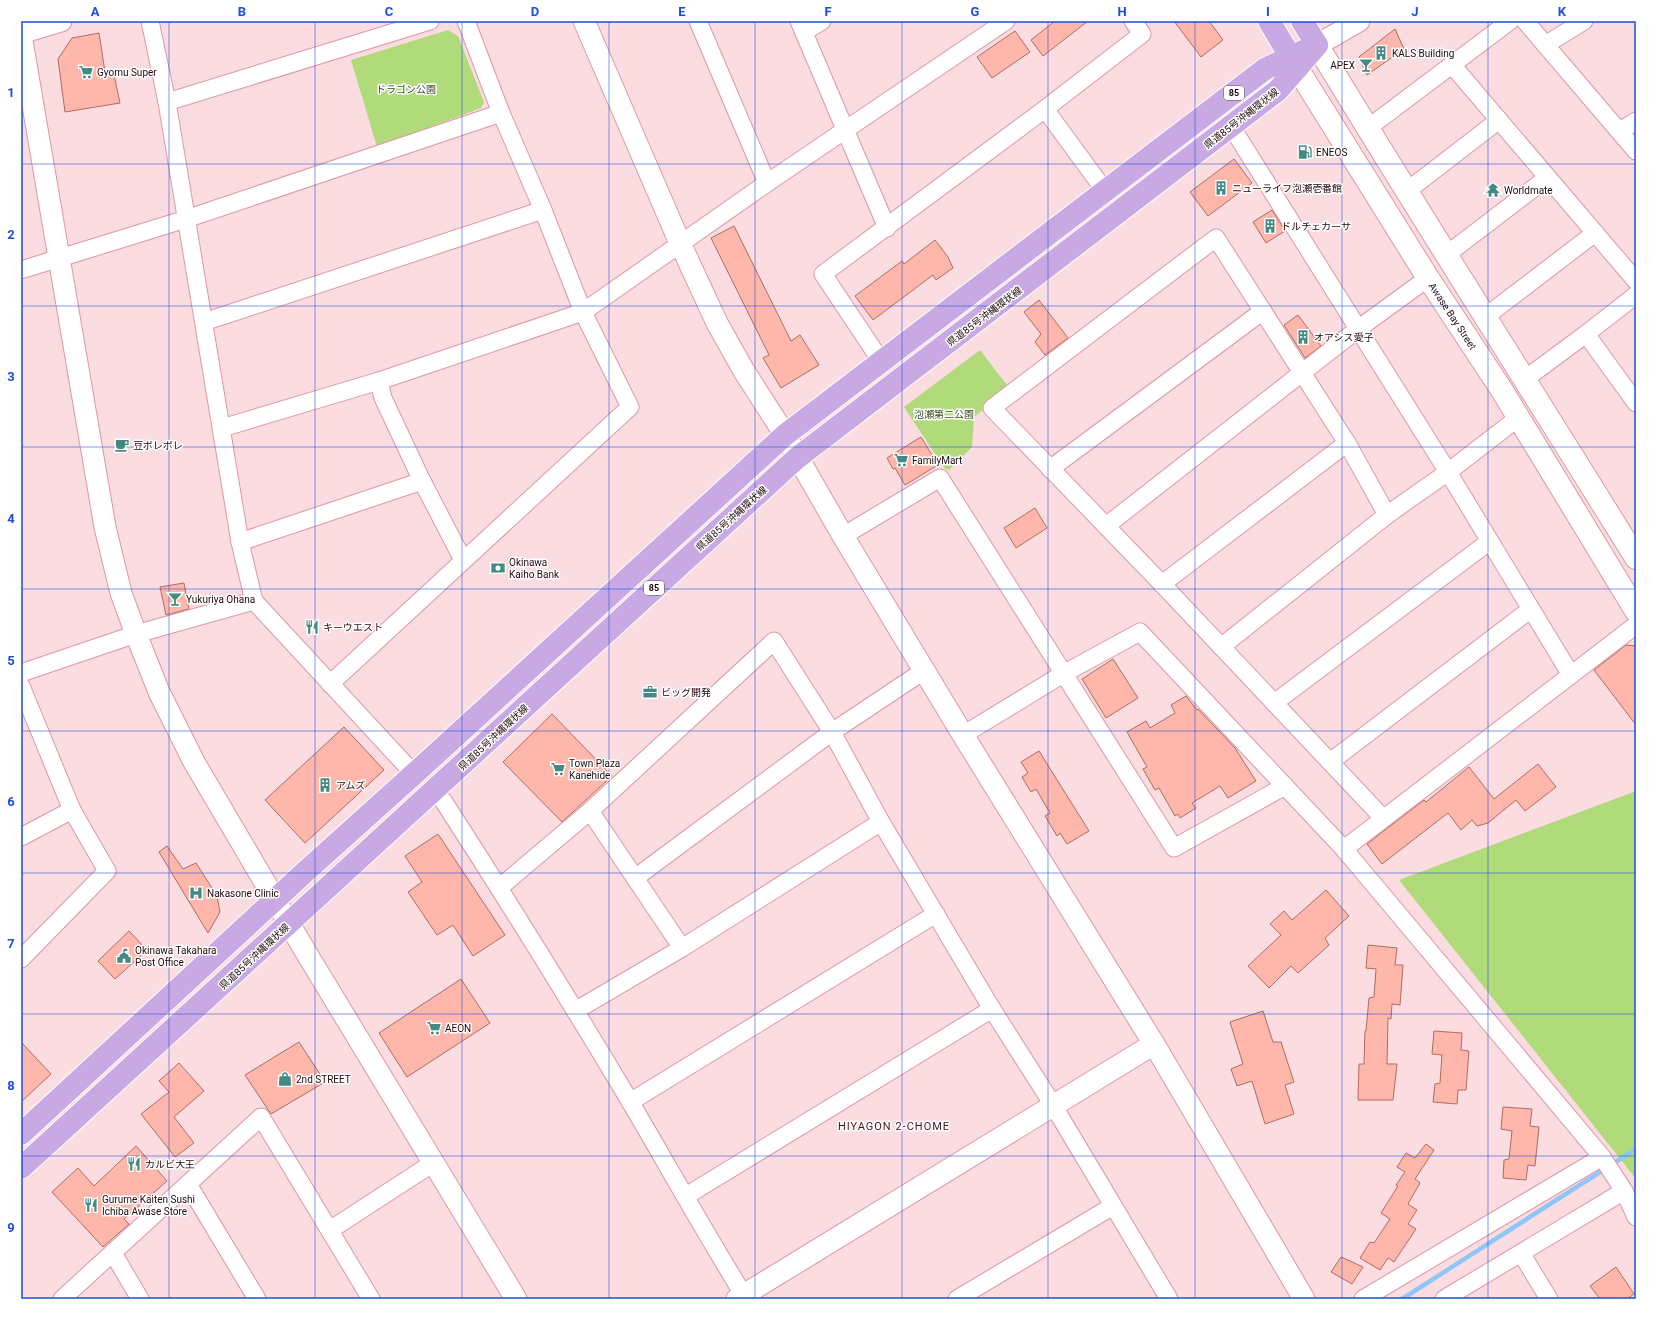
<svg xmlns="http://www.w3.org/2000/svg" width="1657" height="1320" font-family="Roboto,'Noto Sans JP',sans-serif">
	<rect width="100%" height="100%" fill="#fbdce0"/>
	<g fill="#b1db7b">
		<polygon points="448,30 458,36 484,102 481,108 377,147 351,60"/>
		<polygon points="980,350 1010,389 974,417 972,447 949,470 945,469 904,407"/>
		<polygon points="1636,791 1636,1179 1399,880"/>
	</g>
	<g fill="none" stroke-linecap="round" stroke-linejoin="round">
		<polyline stroke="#8fc6fa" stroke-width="4.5" points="1402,1299 1636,1149"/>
	</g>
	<g fill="#ffb6ab" stroke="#af6c63">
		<polygon points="1055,21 1088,21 1043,56 1031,40"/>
		<polygon points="1174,21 1209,21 1223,40 1201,57"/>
		<polygon points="1395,29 1404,49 1367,75 1359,57"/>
		<polygon points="1015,31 1030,52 992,78 977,57"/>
		<polygon points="99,33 105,72 113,70 120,103 65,112 58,59 72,38"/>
		<polygon points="1234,159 1252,183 1208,216 1190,192"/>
		<polygon points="1272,210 1285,231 1266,243 1253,222"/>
		<polygon points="734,226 791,341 800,335 819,365 781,388 763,358 769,355 711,238"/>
		<polygon points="935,240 948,257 953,268 936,280 933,275 873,320 855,296 902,261 904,264"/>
		<polygon points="1039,300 1068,338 1045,355 1035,342 1041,334 1024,312"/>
		<polygon points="1298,315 1321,346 1305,358 1284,325"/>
		<polygon points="921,437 938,465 905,485 895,468 893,469 887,458"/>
		<polygon points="1035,508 1047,528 1016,548 1004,528"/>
		<polygon points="184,583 189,609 166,615 160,587"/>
		<polygon points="1626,645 1636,646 1636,725 1594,670"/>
		<polygon points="1113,659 1138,698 1106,718 1082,679"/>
		<polygon points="1186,696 1197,710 1198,709 1235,748 1256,781 1228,798 1220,786 1192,803 1196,808 1180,818 1178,814 1175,816 1159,788 1155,790 1143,769 1147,767 1127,732 1146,721 1150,728 1175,713 1171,705"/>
		<polygon points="552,714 612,776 562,822 503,762"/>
		<polygon points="344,727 384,770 305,843 265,800"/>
		<polygon points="1039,751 1089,831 1067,844 1060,833 1057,836 1045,816 1050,813 1036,789 1031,792 1022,777 1028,773 1021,762"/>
		<polygon points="1538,764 1556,787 1525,811 1516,800 1488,823 1477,826 1472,820 1461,830 1448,813 1382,864 1367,844 1424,800 1426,802 1469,767 1494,799"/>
		<polygon points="438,834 505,935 473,956 453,925 437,935 408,892 422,882 405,856"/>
		<polygon points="167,846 183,869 196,863 217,896 220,912 208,933 159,852"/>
		<polygon points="1326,890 1349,916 1325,938 1329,945 1298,973 1291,966 1269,988 1248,966 1281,935 1270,924 1284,911 1292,920"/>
		<polygon points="129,931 147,950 115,979 98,961"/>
		<polygon points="1368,945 1397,948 1395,965 1403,965 1400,1005 1392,1004 1391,1019 1388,1018 1387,1064 1397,1064 1393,1100 1358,1100 1359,1064 1364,1064 1365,1031 1366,1031 1369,998 1374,997 1376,969 1366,968"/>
		<polygon points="461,979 490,1023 407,1077 379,1033"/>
		<polygon points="1263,1011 1273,1042 1281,1042 1294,1082 1285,1085 1294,1114 1265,1124 1252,1081 1237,1086 1231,1069 1243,1064 1230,1022"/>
		<polygon points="1434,1031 1462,1033 1461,1050 1469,1051 1466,1090 1458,1090 1457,1104 1433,1102 1435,1084 1440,1083 1442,1055 1432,1054"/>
		<polygon points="21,1042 51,1074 21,1102"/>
		<polygon points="299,1042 325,1082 271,1114 245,1075"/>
		<polygon points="179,1063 204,1091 174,1117 194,1143 175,1157 141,1114 169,1092 159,1081"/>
		<polygon points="1503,1107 1532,1109 1530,1126 1539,1127 1535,1166 1528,1165 1526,1180 1503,1178 1504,1160 1509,1159 1512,1131 1501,1129"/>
		<polygon points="1426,1144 1434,1150 1415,1179 1420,1183 1408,1204 1417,1210 1408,1224 1416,1229 1394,1262 1388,1258 1380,1270 1360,1258 1370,1242 1374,1243 1390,1219 1381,1213 1398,1186 1396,1185 1405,1172 1397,1167 1406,1153 1415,1158"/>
		<polygon points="136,1146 167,1181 124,1219 129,1224 103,1247 52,1192 78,1168 94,1186"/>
		<polygon points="1341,1257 1363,1267 1352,1284 1331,1272"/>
		<polygon points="1616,1267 1634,1294 1627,1299 1600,1299 1590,1286"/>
	</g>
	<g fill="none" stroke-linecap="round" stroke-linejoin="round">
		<defs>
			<g id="minor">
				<polyline points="150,21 167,102 240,542 254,601 414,774"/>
				<polyline points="698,21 767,183"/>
				<polyline points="799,21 887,228"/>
				<polyline points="1525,21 1636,151"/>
				<polyline points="804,32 822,21"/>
				<polyline points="1545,45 1584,21"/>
				<polyline points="1452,65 1636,281"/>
				<polyline points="167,102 430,21"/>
				<polyline points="1045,109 1105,191"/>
				<polyline points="1231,126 1448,472 1571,675"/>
				<polyline points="1368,128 1510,21"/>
				<polyline points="1620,131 1636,121"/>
				<polyline points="1407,191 1499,120"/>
				<polyline points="1446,255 1547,178"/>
				<polyline points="21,270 186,219 501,113"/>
				<polyline points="1485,317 1595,233"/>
				<polyline points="204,322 543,210"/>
				<polyline points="1586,334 1636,403"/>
				<polyline points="881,361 823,274 1045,109 1142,34 1133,21"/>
				<polyline points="1525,379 1586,334 1636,295"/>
				<polyline points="379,381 383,398 422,481 463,560"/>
				<polyline points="222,428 379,381 583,312 767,183 1006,21"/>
				<polyline points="1050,469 1263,311"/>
				<polyline points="1106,526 1358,329 1428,278"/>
				<polyline points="843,536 940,478 1174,848 1285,786"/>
				<polyline points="240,542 422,481"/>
				<polyline points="1162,584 1347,443"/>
				<polyline points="1221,647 1387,515 1448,472 1518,418"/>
				<polyline points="21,673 136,634 254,601"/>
				<polyline points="330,684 630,407 583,312 543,210 501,113 466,21"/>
				<polyline points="21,686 72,810 107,871 21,959"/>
				<polyline points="1274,703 1490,541"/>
				<polyline points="963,735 1063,674 1140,632 1344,849 1602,1157 1624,1191 1636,1217"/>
				<polyline points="1330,762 1531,609"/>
				<path d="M434,791L444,802C508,901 570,1001 631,1103C669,1168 706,1234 746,1299"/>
				<polyline points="590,811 682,948"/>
				<polyline points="1383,818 1162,584 992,408 1216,238 1347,443 1387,515"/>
				<polyline points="21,837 72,810"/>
				<polyline points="1344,849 1636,625"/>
				<polyline points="635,878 832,732 925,670"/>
				<polyline points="499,888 590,811 774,641 832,732 881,822 992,1009 1053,1105 1169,1299"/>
				<polyline points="575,1011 682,948 881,822"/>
				<polyline points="630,1102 936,914"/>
				<polyline points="188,1184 257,1299"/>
				<polyline points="686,1196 992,1009"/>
				<polyline points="330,1230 433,1163"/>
				<polyline points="113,1253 140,1299"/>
				<polyline points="1521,1253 1549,1299"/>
				<polyline points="62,1299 261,1117 371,1299"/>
				<polyline points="957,1299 1113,1206"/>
				<polyline points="1363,1299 1602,1157"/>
				<polyline points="1444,1299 1624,1191"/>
			</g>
			<g id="tertiary">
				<polyline points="584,21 680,243 717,323 744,371 785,435 843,536 963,735 1154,1044 1304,1299"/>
				<polyline points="21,33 61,21"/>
				<polyline points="21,35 105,527 121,593 136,634 159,692 194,762 307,954 516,1299"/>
				<polyline points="1317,45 1359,21"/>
				<polyline points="737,1299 1154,1044"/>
			</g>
			<g id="secondary">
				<path d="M1317,45C1421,217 1530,387 1636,558"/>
				<path id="s1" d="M1297,68L1428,278L1503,392L1636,611"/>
			</g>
			<g id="primary">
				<polyline points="1269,21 1297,68"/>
				<polyline points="1302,21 1317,45"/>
				<polyline points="21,1134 305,872 414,774 785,435 1265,69 1310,48"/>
				<polyline points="21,1168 797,458 1278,90 1317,45"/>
			</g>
		</defs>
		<use href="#minor" stroke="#df97a4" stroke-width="19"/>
		<use href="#tertiary" stroke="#df97a4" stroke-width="23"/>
		<use href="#secondary" stroke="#df97a4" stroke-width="24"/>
		<use href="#primary" stroke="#fff" stroke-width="24"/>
		<use href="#minor" stroke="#fff" stroke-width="17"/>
		<use href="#tertiary" stroke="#fff" stroke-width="21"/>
		<use href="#secondary" stroke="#fff" stroke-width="22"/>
		<use href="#primary" stroke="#c8a9e3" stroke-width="22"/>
	</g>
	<path fill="none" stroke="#1d4ed8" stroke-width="1" stroke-opacity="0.55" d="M169,21V1299M315,21V1299M462,21V1299M609,21V1299M755,21V1299M902,21V1299M1048,21V1299M1195,21V1299M1342,21V1299M1488,21V1299M21,164H1636M21,306H1636M21,447H1636M21,589H1636M21,731H1636M21,873H1636M21,1014H1636M21,1156H1636"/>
	<defs>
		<symbol id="building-bare" viewBox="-9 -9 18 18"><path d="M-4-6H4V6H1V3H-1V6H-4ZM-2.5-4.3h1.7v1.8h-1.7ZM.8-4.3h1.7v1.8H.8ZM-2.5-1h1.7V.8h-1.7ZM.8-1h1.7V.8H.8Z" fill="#448a84" stroke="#fff" stroke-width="2.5" paint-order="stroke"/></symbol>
		<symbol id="bar-bare" viewBox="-9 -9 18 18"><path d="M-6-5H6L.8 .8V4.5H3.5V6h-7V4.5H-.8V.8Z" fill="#448a84" stroke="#fff" stroke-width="2.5" paint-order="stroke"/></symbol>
		<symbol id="supermarket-bare" viewBox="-9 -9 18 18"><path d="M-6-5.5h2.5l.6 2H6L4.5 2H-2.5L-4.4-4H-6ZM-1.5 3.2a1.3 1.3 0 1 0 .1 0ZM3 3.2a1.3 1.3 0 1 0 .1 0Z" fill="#448a84" stroke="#fff" stroke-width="2.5" paint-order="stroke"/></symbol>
		<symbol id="fuel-bare" viewBox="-9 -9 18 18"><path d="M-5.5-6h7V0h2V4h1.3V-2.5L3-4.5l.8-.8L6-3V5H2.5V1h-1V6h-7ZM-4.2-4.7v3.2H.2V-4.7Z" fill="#448a84" stroke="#fff" stroke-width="2.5" paint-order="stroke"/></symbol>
		<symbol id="temple-bare" viewBox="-9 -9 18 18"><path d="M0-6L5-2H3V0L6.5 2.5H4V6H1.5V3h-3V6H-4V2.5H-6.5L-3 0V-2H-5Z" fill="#448a84" stroke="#fff" stroke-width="2.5" paint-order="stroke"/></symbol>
		<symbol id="cafe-bare" viewBox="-9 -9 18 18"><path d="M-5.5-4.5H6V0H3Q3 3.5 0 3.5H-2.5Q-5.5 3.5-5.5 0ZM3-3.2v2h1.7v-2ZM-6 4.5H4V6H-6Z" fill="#448a84" stroke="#fff" stroke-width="2.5" paint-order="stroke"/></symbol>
		<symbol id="bank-bare" viewBox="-9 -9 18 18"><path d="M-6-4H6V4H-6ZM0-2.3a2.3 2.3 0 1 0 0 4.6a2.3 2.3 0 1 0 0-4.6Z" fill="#448a84" stroke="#fff" stroke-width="2.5" paint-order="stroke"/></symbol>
		<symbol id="restaurant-bare" viewBox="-9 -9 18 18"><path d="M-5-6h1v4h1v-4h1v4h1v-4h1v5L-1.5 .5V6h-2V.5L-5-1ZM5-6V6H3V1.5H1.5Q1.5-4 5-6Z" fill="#448a84" stroke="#fff" stroke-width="2.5" paint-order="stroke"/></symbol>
		<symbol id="office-bare" viewBox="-9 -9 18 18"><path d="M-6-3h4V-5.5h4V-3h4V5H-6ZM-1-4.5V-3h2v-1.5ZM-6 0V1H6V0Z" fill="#448a84" stroke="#fff" stroke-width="2.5" paint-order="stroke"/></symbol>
		<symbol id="hospital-bare" viewBox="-9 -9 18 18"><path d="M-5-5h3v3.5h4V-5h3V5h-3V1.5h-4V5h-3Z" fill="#448a84" stroke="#fff" stroke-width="2.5" paint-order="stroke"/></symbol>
		<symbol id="civic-bare" viewBox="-9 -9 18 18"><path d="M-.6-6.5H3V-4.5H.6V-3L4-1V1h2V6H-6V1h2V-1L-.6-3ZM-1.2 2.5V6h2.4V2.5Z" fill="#448a84" stroke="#fff" stroke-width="2.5" paint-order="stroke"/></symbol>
		<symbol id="shop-bare" viewBox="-9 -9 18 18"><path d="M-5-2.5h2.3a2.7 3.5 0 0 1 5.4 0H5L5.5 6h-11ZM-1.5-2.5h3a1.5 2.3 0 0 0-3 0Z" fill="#448a84" stroke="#fff" stroke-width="2.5" paint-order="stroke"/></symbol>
	</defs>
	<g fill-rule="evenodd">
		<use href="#building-bare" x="1371" y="43" width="20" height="20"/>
		<use href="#bar-bare" x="1356" y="55" width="20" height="20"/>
		<use href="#supermarket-bare" x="76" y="62" width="20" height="20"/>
		<use href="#fuel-bare" x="1295" y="142" width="20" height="20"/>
		<use href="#building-bare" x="1211" y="178" width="20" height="20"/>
		<use href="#temple-bare" x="1483" y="180" width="20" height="20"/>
		<use href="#building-bare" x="1260" y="216" width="20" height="20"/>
		<use href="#building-bare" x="1293" y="327" width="20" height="20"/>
		<use href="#cafe-bare" x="112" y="435" width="20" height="20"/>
		<use href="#supermarket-bare" x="891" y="450" width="20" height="20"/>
		<use href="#bank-bare" x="488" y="558" width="20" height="20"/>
		<use href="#bar-bare" x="165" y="589" width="20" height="20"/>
		<use href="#restaurant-bare" x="302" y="617" width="20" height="20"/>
		<use href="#office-bare" x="640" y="682" width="20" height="20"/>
		<use href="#supermarket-bare" x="548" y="759" width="20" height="20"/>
		<use href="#building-bare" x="315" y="775" width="20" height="20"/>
		<use href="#hospital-bare" x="186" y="883" width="20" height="20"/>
		<use href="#civic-bare" x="114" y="946" width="20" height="20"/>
		<use href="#supermarket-bare" x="424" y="1018" width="20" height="20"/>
		<use href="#shop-bare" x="275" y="1069" width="20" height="20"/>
		<use href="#restaurant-bare" x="124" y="1154" width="20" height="20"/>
		<use href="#restaurant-bare" x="81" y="1195" width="20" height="20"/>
	</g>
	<g text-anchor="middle" stroke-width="3" stroke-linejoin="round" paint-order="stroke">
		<g fill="#fff" stroke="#645256" stroke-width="1">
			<rect x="1224" y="86" width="20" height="14" rx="3"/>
			<rect x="644" y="581" width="20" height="14" rx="3"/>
		</g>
		<g font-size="9" font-weight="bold" fill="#21080e">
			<text x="1234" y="96">85</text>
			<text x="654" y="591">85</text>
		</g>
		<g font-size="10" fill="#21080e" stroke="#fff" text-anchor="start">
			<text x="1392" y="57">KALS Building</text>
			<text x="1355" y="69" text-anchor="end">APEX</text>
			<text x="97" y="76">Gyomu Super</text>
			<text x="1316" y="156">ENEOS</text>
			<text x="1232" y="192">ニューライフ泡瀬壱番館</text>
			<text x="1504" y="194">Worldmate</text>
			<text x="1281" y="230">ドルチェカーサ</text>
			<text x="1314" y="341">オアシス愛子</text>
			<text x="133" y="449">豆ポレポレ</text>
			<text x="912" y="464">FamilyMart</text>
			<text x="509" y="566">Okinawa<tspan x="509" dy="12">Kaiho Bank</tspan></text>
			<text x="186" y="603">Yukuriya Ohana</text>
			<text x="323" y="631">キーウエスト</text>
			<text x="661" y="696">ビッグ開発</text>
			<text x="569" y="767">Town Plaza<tspan x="569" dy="12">Kanehide</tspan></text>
			<text x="336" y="789">アムズ</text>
			<text x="207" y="897">Nakasone Clinic</text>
			<text x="135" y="954">Okinawa Takahara<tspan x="135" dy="12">Post Office</tspan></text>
			<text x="445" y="1032">AEON</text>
			<text x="296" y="1083">2nd STREET</text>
			<text x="145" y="1168">カルビ大王</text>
			<text x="102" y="1203">Gurume Kaiten Sushi<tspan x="102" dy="12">Ichiba Awase Store</tspan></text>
		</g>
		<g font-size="10" fill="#36491a" stroke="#fff">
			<text x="406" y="93">ドラゴン公園</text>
			<text x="944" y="418">泡瀬第二公園</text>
		</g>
		<g font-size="10" fill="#21080e" stroke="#fff">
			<text transform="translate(1241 118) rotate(-38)" y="4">県道85号沖縄環状線</text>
			<text transform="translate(984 316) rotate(-37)" y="4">県道85号沖縄環状線</text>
			<text dy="4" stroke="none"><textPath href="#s1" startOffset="293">Awase Bay Street</textPath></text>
			<text transform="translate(731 518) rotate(-42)" y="4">県道85号沖縄環状線</text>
			<text transform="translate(493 737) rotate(-43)" y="4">県道85号沖縄環状線</text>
			<text transform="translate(254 956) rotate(-43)" y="4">県道85号沖縄環状線</text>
		</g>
		<g font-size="11" letter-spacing="1" fill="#4b1121" stroke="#fff">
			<text x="894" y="1130">HIYAGON 2-CHOME</text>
		</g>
	</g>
	<rect width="1657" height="1320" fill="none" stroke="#ffffff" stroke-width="44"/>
	<rect x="22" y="22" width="1613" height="1276" fill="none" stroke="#1d4ed8" stroke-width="1.5"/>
	<g font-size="13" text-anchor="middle" font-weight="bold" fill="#1d4ed8">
		<text x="95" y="16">A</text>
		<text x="242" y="16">B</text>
		<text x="389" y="16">C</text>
		<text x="535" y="16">D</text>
		<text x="682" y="16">E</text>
		<text x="828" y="16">F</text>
		<text x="975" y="16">G</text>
		<text x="1122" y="16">H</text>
		<text x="1268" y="16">I</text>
		<text x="1415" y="16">J</text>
		<text x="1562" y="16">K</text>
		<text x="11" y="97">1</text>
		<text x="11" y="239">2</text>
		<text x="11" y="381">3</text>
		<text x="11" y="523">4</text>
		<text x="11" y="665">5</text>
		<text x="11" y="806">6</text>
		<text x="11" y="948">7</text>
		<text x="11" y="1090">8</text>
		<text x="11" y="1232">9</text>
	</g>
</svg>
